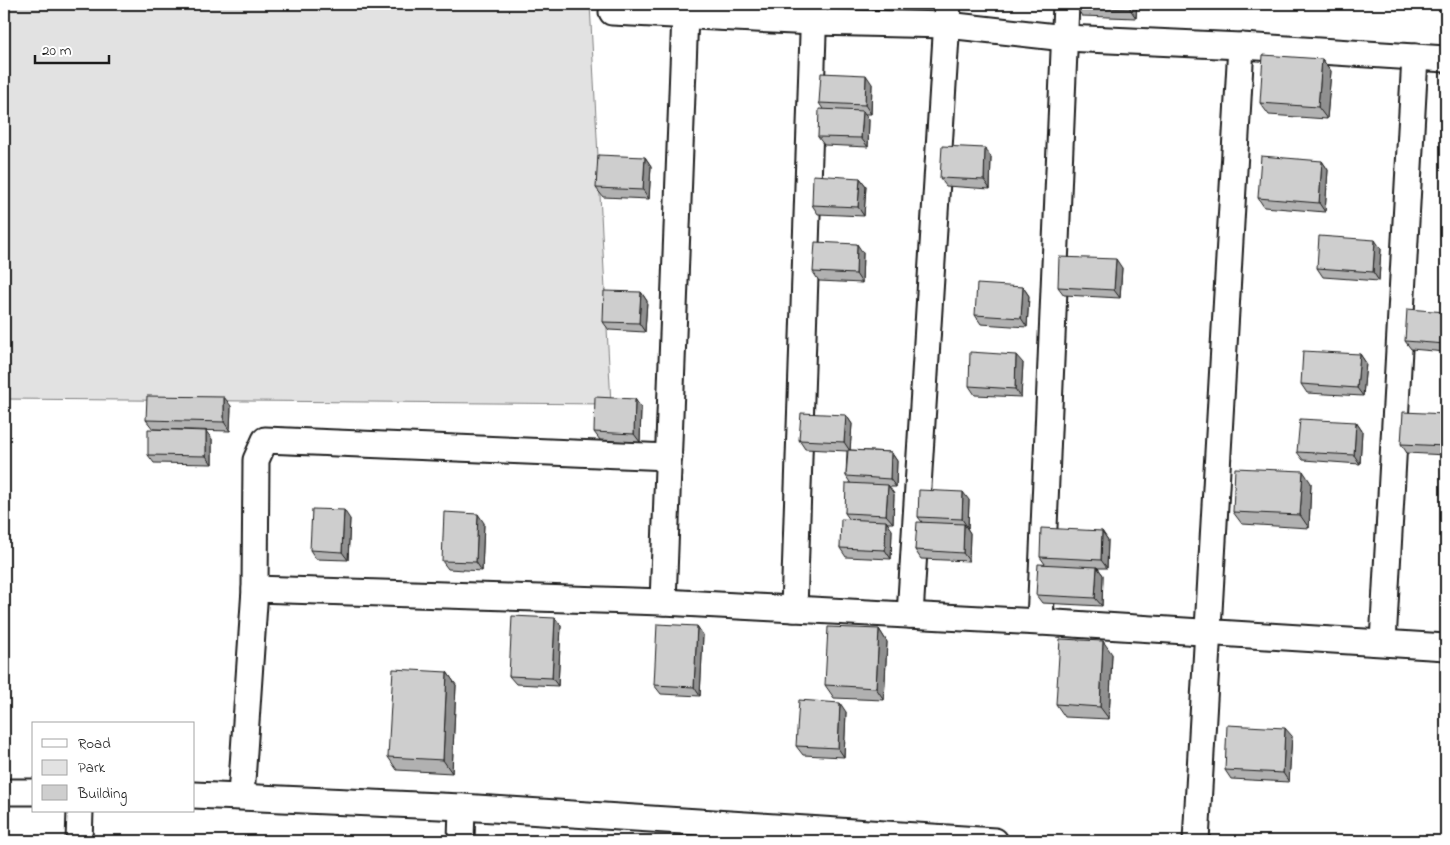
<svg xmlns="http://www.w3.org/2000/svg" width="1450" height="845" font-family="'Indie Flower',sans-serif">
	<rect width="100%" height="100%" fill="#fff"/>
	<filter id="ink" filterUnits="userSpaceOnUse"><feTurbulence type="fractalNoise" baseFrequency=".02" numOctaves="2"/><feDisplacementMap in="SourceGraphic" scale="10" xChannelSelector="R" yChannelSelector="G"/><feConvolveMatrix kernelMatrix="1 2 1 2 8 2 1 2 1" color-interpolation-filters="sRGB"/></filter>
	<g filter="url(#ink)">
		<polygon fill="#e2e2e2" stroke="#7f7f7f" points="4,4 590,4 611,404 4,399"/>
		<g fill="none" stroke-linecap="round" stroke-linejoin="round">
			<defs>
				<g id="street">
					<polyline points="612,12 814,22 947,25 1065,38 1241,46 1446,59"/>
					<polyline points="255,589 256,460 265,440 669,457"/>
					<polyline points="663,602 685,14"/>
					<polyline points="794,609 814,4"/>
					<polyline points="910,615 948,4"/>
					<polyline points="1040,622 1066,4"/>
					<polyline points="1383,642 1415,57"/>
					<polyline points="4,792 34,792"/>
					<polyline points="194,795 462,807 995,841"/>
					<polyline points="241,796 255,589 663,602 1040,622 1446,647"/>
					<polyline points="79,841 80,811"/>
					<polyline points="461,841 462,807"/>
					<polyline points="1196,841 1241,46"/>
				</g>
			</defs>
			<use href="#street" stroke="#1c1c1c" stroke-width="29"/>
			<use href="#street" stroke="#fff" stroke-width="25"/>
		</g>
		<g fill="#b1b1b1" stroke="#1c1c1c">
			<polygon points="1137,4 1136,18 1082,16 1076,7"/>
			<polygon points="1322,59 1331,71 1327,119 1269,115 1260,103"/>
			<polygon points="872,84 871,114 865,114 869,120 868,147 824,145 818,137 823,109 819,103"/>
			<polygon points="645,157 651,166 649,199 603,197 596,188"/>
			<polygon points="991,157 990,189 946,186 940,178"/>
			<polygon points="1322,161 1328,170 1325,212 1264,207 1258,198"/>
			<polygon points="860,178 866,186 864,216 818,214 812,205"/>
			<polygon points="1381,249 1379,281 1323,277 1317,268"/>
			<polygon points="863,253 862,283 819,281 813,272"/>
			<polygon points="1122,268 1120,298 1064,295 1058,287"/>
			<polygon points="1023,287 1029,296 1027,327 981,324 975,315"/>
			<polygon points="641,292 647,301 645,332 609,330 603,322"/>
			<polygon points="1446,312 1446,352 1411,349 1405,341"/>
			<polygon points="1360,354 1366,363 1363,396 1307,393 1301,384"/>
			<polygon points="1023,363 1021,397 975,395 969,386"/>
			<polygon points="635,399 641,408 640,442 600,440 594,432"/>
			<polygon points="231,406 230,431 153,429 146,420"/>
			<polygon points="1446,414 1446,455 1407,453 1401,444"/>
			<polygon points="846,415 852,424 850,450 891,452 897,461 896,487 889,487 894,494 893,523 887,523 892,530 891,559 846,557 840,548 850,520 845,513 851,484 846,476 847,451 805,449 799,440"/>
			<polygon points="1356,422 1362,431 1360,464 1303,460 1297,452"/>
			<polygon points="212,439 212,464 154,463 148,455"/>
			<polygon points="1311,483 1309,528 1242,524 1233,512"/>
			<polygon points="969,500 968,528 967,528 970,533 969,561 921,559 915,550 922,522 918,517"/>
			<polygon points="350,519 348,560 316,559 310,550"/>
			<polygon points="484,523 482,571 448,569 442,561"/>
			<polygon points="1102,531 1108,540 1107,568 1098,568 1103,575 1102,606 1042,603 1036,595 1045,564 1040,557"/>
			<polygon points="555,618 561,626 558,686 516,684 509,676"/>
			<polygon points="697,626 703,635 700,696 661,694 654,685"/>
			<polygon points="879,629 887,642 884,700 834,698 825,685"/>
			<polygon points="1112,654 1109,719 1065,717 1056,704"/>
			<polygon points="447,672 456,685 452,773 397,770 388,757"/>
			<polygon points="846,712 844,757 803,755 796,746"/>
			<polygon points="1292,736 1289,782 1231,779 1225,770"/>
		</g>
		<g fill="#909090" stroke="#1c1c1c">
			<polygon points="1130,4 1137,4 1136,18 1130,9"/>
			<polygon points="1322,59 1331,71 1327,119 1318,107"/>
			<polygon points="866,75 872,84 871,114 865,105"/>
			<polygon points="863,111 869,120 868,147 861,138"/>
			<polygon points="985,148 991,157 990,189 984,180"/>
			<polygon points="645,157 651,166 649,199 643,190"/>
			<polygon points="1322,161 1328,170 1325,212 1319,203"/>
			<polygon points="860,178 866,186 864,216 858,207"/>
			<polygon points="1375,240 1381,249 1379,281 1373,272"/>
			<polygon points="857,244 863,253 862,283 856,274"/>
			<polygon points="1116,259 1122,268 1120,298 1114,290"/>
			<polygon points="1023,287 1029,296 1027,327 1021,318"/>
			<polygon points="641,292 647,301 645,332 639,323"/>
			<polygon points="1360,354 1366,363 1363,396 1357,388"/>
			<polygon points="1016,355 1023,363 1021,397 1015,389"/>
			<polygon points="224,397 231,406 230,431 224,422"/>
			<polygon points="635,399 641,408 640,442 634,434"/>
			<polygon points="846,415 852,424 850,451 844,442"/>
			<polygon points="1356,422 1362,431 1360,464 1354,455"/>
			<polygon points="206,431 212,439 212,464 206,456"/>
			<polygon points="891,452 897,461 896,487 890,479"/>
			<polygon points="1303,471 1311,483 1309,528 1300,515"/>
			<polygon points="888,485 894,494 893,523 886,515"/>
			<polygon points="963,492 969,500 968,528 962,519"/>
			<polygon points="344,510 350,519 348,560 342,552"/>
			<polygon points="478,514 484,523 482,571 476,562"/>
			<polygon points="886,521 892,530 891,559 885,550"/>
			<polygon points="964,524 970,533 969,561 963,553"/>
			<polygon points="1102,531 1108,540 1107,568 1101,560"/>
			<polygon points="1097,567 1103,575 1102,606 1095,598"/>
			<polygon points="555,618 561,626 558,686 552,678"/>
			<polygon points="697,626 703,635 700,696 694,687"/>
			<polygon points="879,629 887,642 884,700 876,688"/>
			<polygon points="1103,641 1112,654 1109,719 1100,707"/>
			<polygon points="447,672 456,685 452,773 443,760"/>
			<polygon points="840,703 846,712 844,757 838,748"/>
			<polygon points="1285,728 1292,736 1289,782 1283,773"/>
		</g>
		<g fill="#cecece" stroke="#1c1c1c">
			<polygon points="1076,4 1130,4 1130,9 1076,7"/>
			<polygon points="1263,55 1322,59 1318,107 1260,103"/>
			<polygon points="821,73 866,75 865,105 819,103"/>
			<polygon points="819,109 863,111 861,138 818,137"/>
			<polygon points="942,146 985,148 984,180 940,178"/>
			<polygon points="598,155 645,157 643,190 596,188"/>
			<polygon points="1261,156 1322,161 1319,203 1258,198"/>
			<polygon points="813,175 860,178 858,207 812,205"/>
			<polygon points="1319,236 1375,240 1373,272 1317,268"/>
			<polygon points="815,242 857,244 856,274 813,272"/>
			<polygon points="1059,257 1116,259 1114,290 1058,287"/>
			<polygon points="977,284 1023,287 1021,318 975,315"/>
			<polygon points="604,291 641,292 639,323 603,322"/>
			<polygon points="1407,309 1446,312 1446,344 1405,341"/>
			<polygon points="1303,351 1360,354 1357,388 1301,384"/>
			<polygon points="970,352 1016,355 1015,389 969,386"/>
			<polygon points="147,396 224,397 224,422 146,420"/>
			<polygon points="595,397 635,399 634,434 594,432"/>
			<polygon points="1403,412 1446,414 1446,446 1401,444"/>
			<polygon points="801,413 846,415 844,442 799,440"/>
			<polygon points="1300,419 1356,422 1354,455 1297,452"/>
			<polygon points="148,429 206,431 206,456 148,455"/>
			<polygon points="848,450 891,452 890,479 846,476"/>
			<polygon points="1235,468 1303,471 1300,515 1233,512"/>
			<polygon points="846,483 888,485 886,515 845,513"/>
			<polygon points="919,490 963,492 962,519 918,517"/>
			<polygon points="312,509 344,510 342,552 310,550"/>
			<polygon points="444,512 478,514 476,562 442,561"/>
			<polygon points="841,519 886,521 885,550 840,548"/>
			<polygon points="917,522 964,524 963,553 915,550"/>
			<polygon points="1041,528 1102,531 1101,560 1040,557"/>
			<polygon points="1038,564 1097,567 1095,598 1036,595"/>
			<polygon points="512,616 555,618 552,678 509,676"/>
			<polygon points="657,624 697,626 694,687 654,685"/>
			<polygon points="828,627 879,629 876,688 825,685"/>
			<polygon points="1060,639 1103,641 1100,707 1056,704"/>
			<polygon points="393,669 447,672 443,760 388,757"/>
			<polygon points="799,700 840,703 838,748 796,746"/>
			<polygon points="1227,725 1285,728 1283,773 1225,770"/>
		</g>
	</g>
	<rect width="1450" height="845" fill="none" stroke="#fff" stroke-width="20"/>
	<rect x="10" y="10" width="1430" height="825" fill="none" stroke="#1c1c1c" stroke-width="2" filter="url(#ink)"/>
	<rect x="32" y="722" width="162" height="90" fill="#ffffff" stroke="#a4a4a4"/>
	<rect x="42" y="739" width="25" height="8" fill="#ffffff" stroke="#a4a4a4"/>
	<text x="78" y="748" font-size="15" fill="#1c1c1c">Road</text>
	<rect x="42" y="760" width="25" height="15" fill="#e2e2e2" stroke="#a4a4a4"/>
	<text x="78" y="772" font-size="15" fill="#1c1c1c">Park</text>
	<rect x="42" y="785" width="25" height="15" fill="#cecece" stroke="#a4a4a4"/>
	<text x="78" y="798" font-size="15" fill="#1c1c1c">Building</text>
	<path d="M35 55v8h74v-8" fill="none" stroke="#1c1c1c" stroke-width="2.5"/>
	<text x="42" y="55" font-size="15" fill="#1c1c1c" stroke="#ffffff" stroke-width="4" paint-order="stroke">20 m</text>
</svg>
